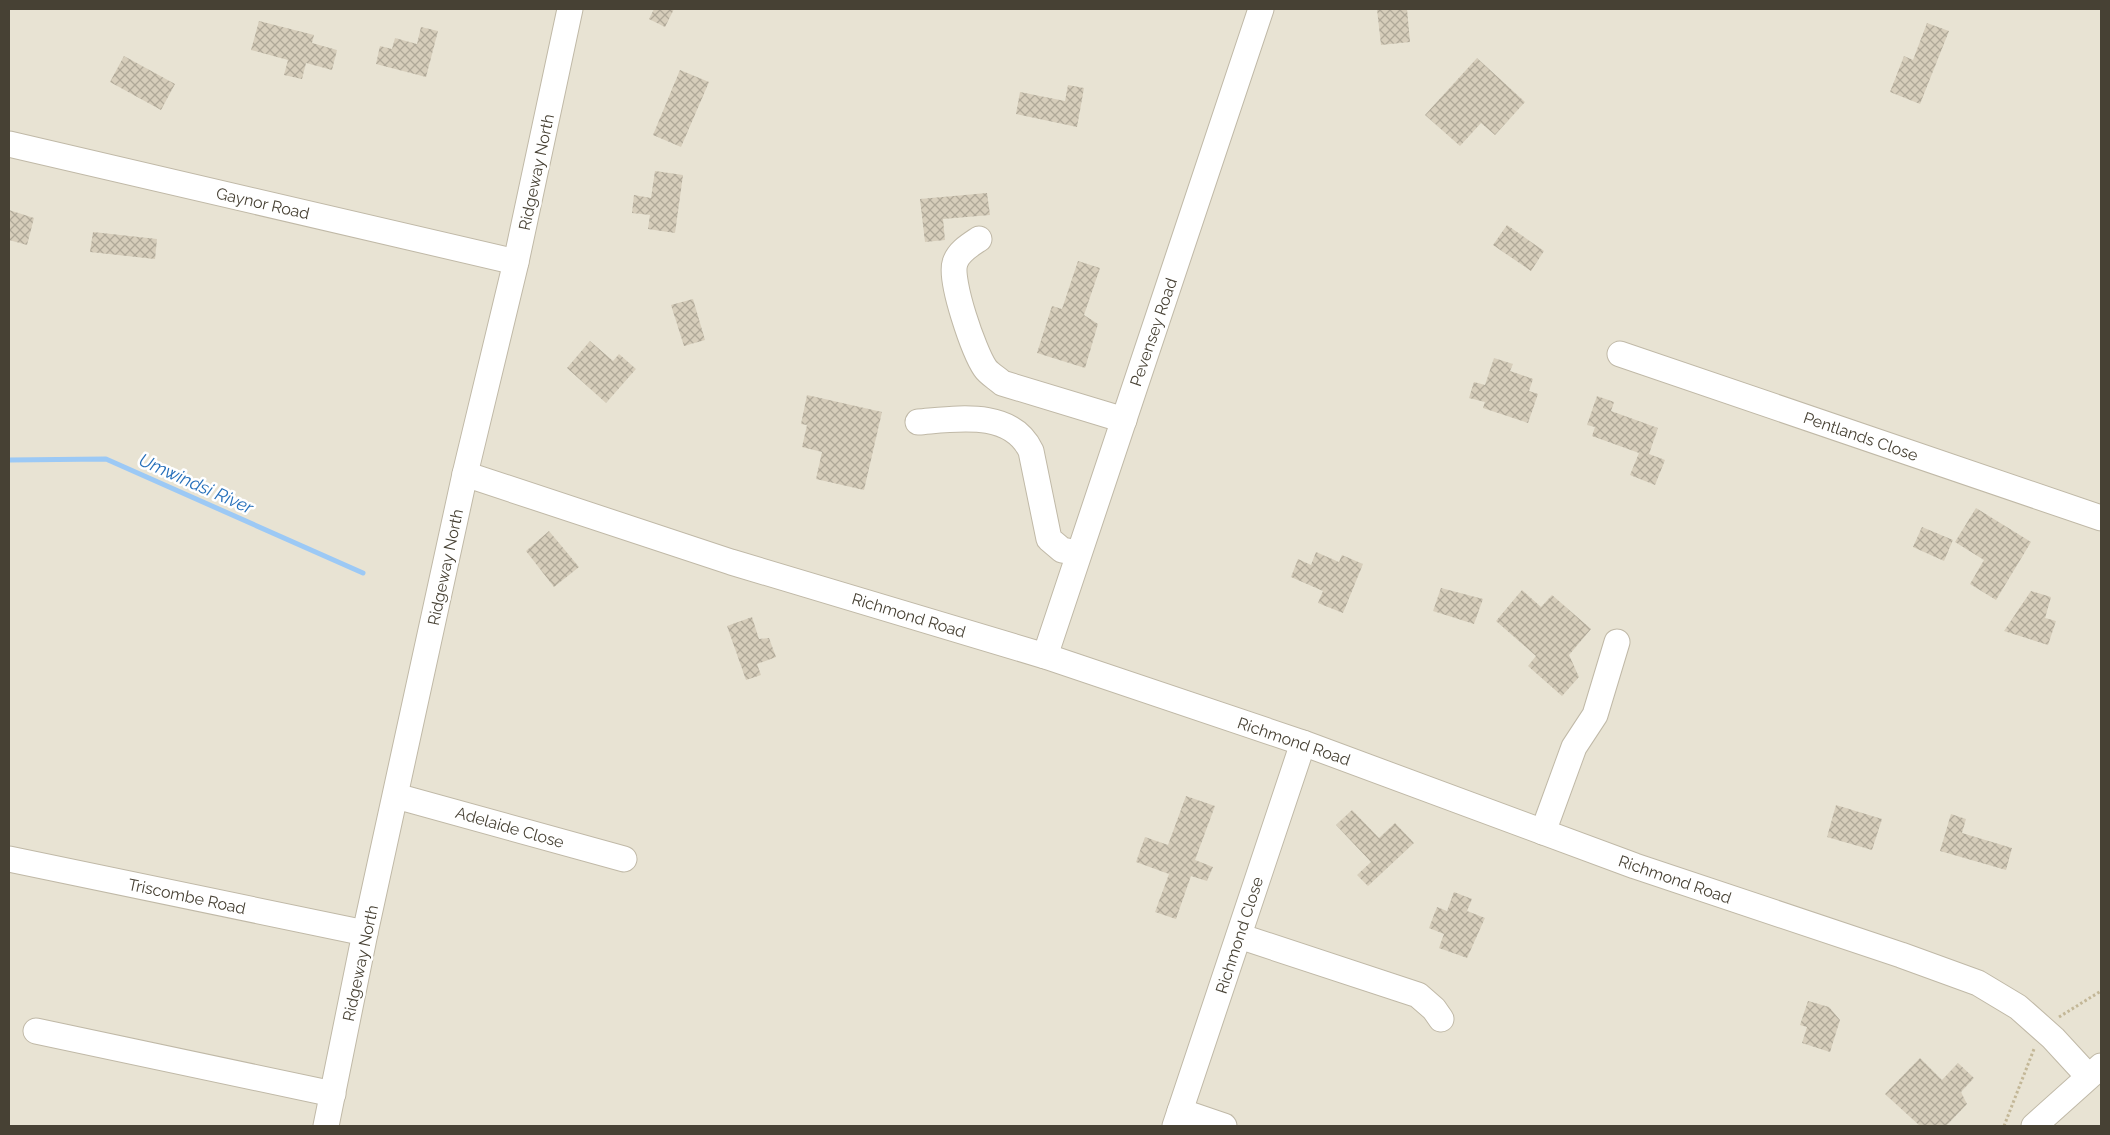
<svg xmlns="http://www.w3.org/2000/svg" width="2110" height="1135" font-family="Raleway,sans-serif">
	<defs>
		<pattern id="building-cross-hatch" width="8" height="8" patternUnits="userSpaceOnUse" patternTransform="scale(1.25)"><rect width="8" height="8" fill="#d6cdba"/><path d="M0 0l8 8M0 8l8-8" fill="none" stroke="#afa898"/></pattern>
	</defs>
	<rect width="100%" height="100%" fill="#f4f1e5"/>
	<rect fill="#e8e3d3" x="9" y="9" width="2092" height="1117"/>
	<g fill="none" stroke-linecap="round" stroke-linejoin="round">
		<polyline stroke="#9cc9f5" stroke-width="5" points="9,460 106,459 363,573"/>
	</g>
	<g fill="url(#building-cross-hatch)">
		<polygon points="654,9 674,9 665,27 649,19"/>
		<polygon points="1377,9 1407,9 1410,42 1381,45"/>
		<polygon points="259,21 314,35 312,43 337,50 332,70 306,63 302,79 284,75 288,60 251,50"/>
		<polygon points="1927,23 1949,31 1920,104 1890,92 1904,56 1913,60"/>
		<polygon points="421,27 438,31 426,77 376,64 380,46 392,49 395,38 417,44"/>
		<polygon points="124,56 175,84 161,110 110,82"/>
		<polygon points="1477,58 1525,102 1495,135 1481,123 1460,146 1425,115"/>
		<polygon points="680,70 709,82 681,147 653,135"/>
		<polygon points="1068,85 1084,88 1077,127 1016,114 1020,92 1065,101"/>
		<polygon points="655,171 683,175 675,233 648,229 650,215 632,213 634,195 651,198"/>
		<polygon points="987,193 990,215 943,219 945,240 925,242 920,199"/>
		<polygon points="9,210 34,218 27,245 9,240"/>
		<polygon points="1507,225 1544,251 1531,271 1493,245"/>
		<polygon points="93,232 157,239 155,259 90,252"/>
		<polygon points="1078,261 1100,268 1084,315 1098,324 1085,368 1037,353 1052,306 1062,309"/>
		<polygon points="693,299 705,340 684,346 671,305"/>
		<polygon points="590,341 613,361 619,354 636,369 606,403 567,368"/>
		<polygon points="1494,358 1513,364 1510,371 1533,379 1529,391 1538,394 1528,423 1483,408 1485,402 1469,398 1474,382 1485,385"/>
		<polygon points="807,395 882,412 864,490 816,479 822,452 802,447 807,425 801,424"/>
		<polygon points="1597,396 1614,402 1611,411 1658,428 1649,454 1665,460 1655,485 1630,475 1639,453 1592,436 1595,427 1587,425"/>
		<polygon points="1976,508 2031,542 1996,600 1970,584 1984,560 1955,542"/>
		<polygon points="1922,527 1953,540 1944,561 1913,547"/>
		<polygon points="549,531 579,567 554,587 526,551"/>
		<polygon points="1316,552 1339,562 1342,555 1363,564 1343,613 1318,603 1323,591 1291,577 1298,559 1311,565"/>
		<polygon points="1441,588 1483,599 1474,624 1433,611"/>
		<polygon points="1522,590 1541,607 1552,595 1591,629 1569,655 1579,677 1562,696 1528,666 1536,656 1496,621"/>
		<polygon points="2031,591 2051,597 2045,618 2056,621 2048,645 2004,631"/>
		<polygon points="752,617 759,639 769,638 776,657 757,664 761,675 746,680 727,626"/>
		<polygon points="1186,796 1215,806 1195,860 1213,867 1207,881 1191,876 1176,919 1155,912 1169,874 1136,862 1145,837 1168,845"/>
		<polygon points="1836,805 1882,819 1872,850 1827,837"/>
		<polygon points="1352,810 1379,838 1395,823 1414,843 1368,886 1357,875 1371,862 1336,825"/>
		<polygon points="1951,814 1966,819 1962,833 2012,848 2006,870 1940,851"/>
		<polygon points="1454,892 1472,899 1467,911 1485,918 1467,958 1439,948 1444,934 1429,928 1437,907 1447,911"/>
		<polygon points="1808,1001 1829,1007 1840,1020 1830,1052 1802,1043 1807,1027 1800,1025"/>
		<polygon points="1920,1058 1942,1080 1958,1063 1974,1078 1961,1092 1967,1104 1946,1126 1920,1126 1885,1094"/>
	</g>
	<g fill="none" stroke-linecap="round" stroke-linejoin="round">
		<defs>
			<g id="minor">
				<polyline points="9,144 516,262"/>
				<path d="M979,239C970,245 958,252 955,263C949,280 974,352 985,368C989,374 997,378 1002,383L1124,420"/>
				<polyline points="1620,354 2101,518"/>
				<path d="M918,422C956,419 1011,409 1031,451L1049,539L1062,550L1078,553"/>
				<polyline points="465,474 731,562 1045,656 1303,743 1635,866 1901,955 1978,983 2018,1007 2053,1038 2088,1076"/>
				<polyline points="1045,656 1261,9"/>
				<polyline points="396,796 624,859"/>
				<polyline points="1543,832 1574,747 1595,715 1617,642"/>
				<polyline points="9,859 365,933"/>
				<polyline points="1239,936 1418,995 1434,1009 1441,1019"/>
				<polyline points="36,1031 333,1094"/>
				<polyline points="1180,1111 1224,1126"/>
				<polyline points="326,1126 365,933 465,474 516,262 570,9"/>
				<polyline points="1175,1126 1303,743"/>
				<polyline points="2034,1126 2101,1066"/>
			</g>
		</defs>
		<use href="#minor" stroke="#c0b9a7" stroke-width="27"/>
		<g stroke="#c3b797" stroke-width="3" stroke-dasharray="2.5 2.5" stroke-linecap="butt">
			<polyline points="2059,1017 2101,991"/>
			<polyline points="2004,1126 2034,1049"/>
		</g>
		<use href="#minor" stroke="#fff" stroke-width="25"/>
	</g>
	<g text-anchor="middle" stroke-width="5" stroke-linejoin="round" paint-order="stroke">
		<g font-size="16" fill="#474134" stroke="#fff">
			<text transform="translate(536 172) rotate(-78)" y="6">Ridgeway North</text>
			<text transform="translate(263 203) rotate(13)" y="6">Gaynor Road</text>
			<text transform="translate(1153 332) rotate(-71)" y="6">Pevensey Road</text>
			<text transform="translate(1861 436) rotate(19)" y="6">Pentlands Close</text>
			<text transform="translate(445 567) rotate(-78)" y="6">Ridgeway North</text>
			<text transform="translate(909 615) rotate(17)" y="6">Richmond Road</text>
			<text transform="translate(1294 741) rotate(19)" y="6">Richmond Road</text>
			<text transform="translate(510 827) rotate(16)" y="6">Adelaide Close</text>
			<text transform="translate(1675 879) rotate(19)" y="6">Richmond Road</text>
			<text transform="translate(187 896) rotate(12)" y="6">Triscombe Road</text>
			<text transform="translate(1239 935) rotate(-72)" y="6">Richmond Close</text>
			<text transform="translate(360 963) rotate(-78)" y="6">Ridgeway North</text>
		</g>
		<g font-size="18" font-style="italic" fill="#256fba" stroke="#fff">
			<text transform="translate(196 484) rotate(24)" y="6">Umwindsi River</text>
		</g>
	</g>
	<rect width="2110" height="1135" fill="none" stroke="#474134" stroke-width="20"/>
</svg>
